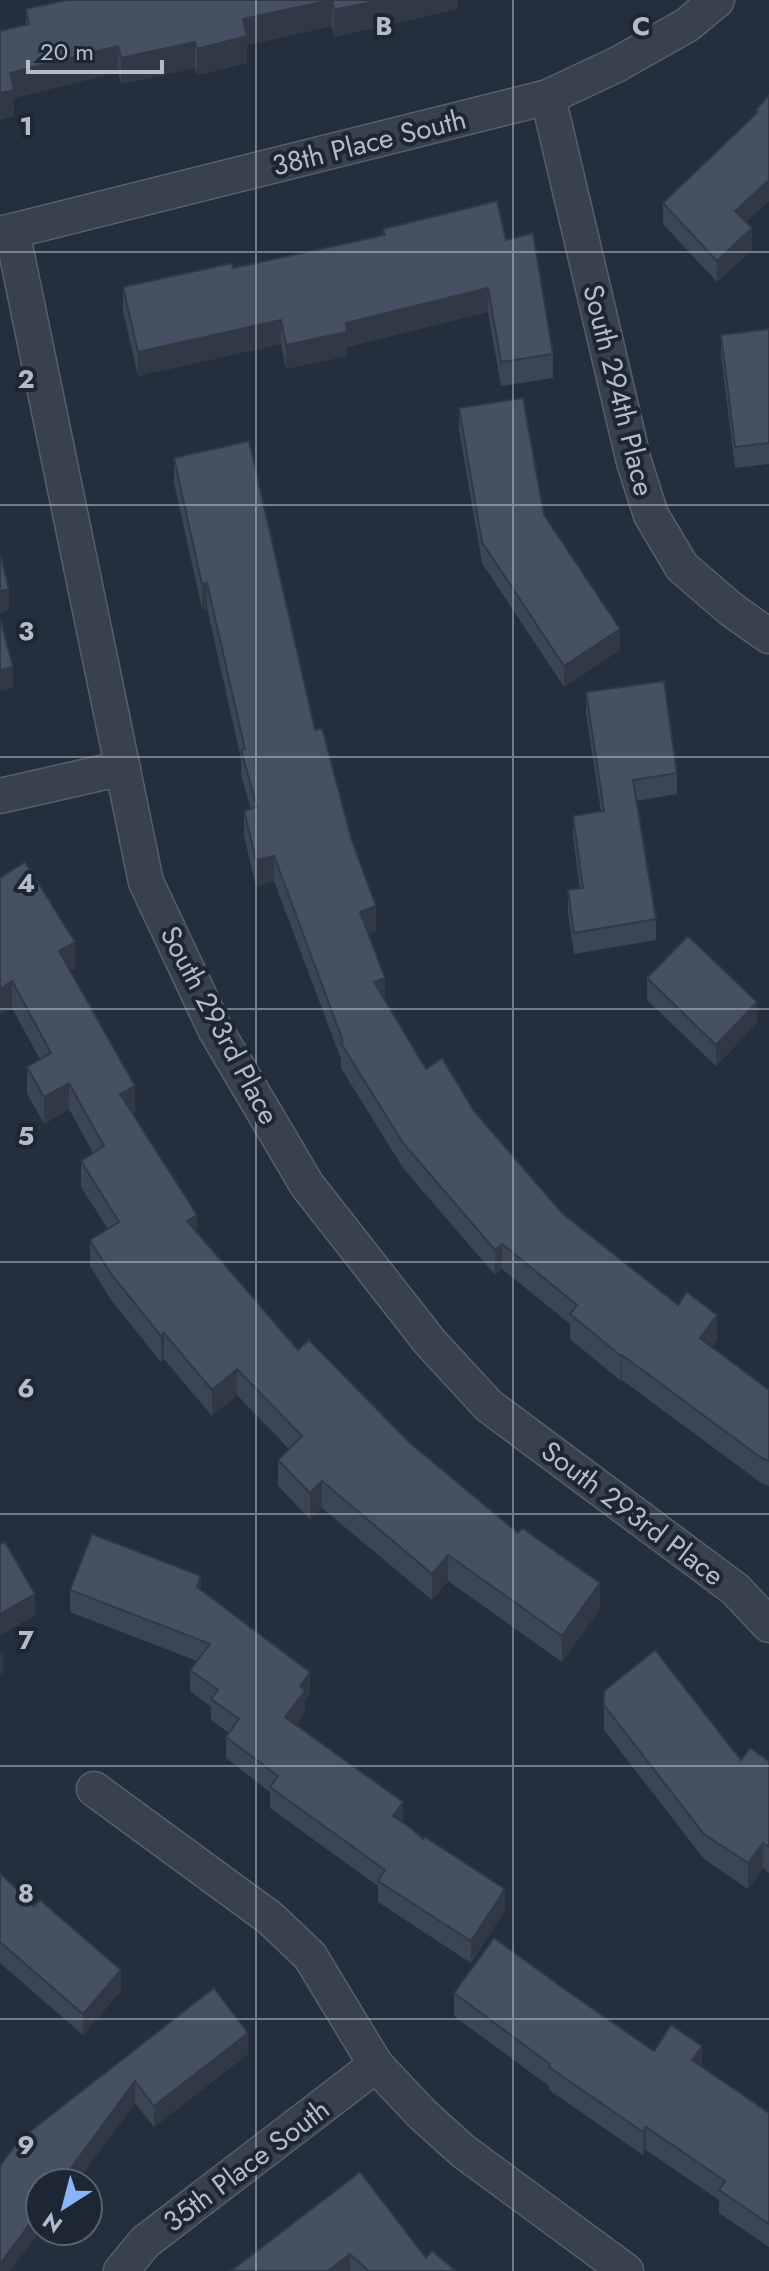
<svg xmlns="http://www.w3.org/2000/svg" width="769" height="2271" font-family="Jost,sans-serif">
	<rect width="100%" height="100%" fill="#242f3e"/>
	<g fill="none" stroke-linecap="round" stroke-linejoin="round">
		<defs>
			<g id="street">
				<polyline points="548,97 634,462 651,515 682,567 732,610 769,636"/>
				<polyline points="12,231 146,882 215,1029 307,1185 430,1342 489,1406 735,1589 769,1625"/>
				<polyline points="0,234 548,97 618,64 687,25 717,0"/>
				<polyline points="0,796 123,768"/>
				<polyline points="94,1789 270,1918 310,1956 376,2065 422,2114 463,2151 626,2271"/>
				<polyline points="121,2271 145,2242 376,2065"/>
			</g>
		</defs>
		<use href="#street" stroke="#565f6c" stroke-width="37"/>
		<use href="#street" stroke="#38414e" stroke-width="34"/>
	</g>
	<g fill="#3b4654">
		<polygon points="458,0 458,9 334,37 332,26 247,45 247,63 197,75 195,68 121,84 118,72 14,98 14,116 0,120 0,31 26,25 26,9"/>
		<polygon points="769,95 769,201 746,222 752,250 717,282 663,224 663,203 756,115 756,110"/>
		<polygon points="383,229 506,240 553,354 553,378 501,386 488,312 347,347 347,356 286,369 281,344 138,376 123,311 123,287 233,268 383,235"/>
		<polygon points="769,329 769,464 735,468 721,356 721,335"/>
		<polygon points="459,408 544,515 620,650 564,687 482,563 459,430"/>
		<polygon points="174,458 315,730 376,931 369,934 385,1000 426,1069 474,1111 562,1213 717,1340 712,1347 769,1390 769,1486 760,1482 622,1380 621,1381 570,1339 570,1324 502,1269 495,1275 403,1168 341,1068 341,1059 274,881 256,886 244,836 244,811 251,809 241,775 241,759 207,608 202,609 174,483"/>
		<polygon points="586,692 677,773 677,794 636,801 656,919 656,940 574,954 568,912 568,890 580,889 573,838 573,816 601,812 586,713"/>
		<polygon points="0,878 75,968 70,971 135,1112 132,1114 197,1231 298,1350 410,1443 600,1609 562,1662 448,1581 432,1600 322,1508 310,1519 278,1486 278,1460 289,1449 237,1395 212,1416 164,1359 161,1362 111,1300 90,1266 90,1240 108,1229 81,1187 81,1161 93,1153 69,1109 44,1124 27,1093 27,1067 40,1059 12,1008 0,1015"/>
		<polygon points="647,978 757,1023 716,1066 647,1000"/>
		<polygon points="70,1590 201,1590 310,1694 305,1700 305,1712 296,1725 403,1823 505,1910 471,1963 378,1902 378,1886 270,1808 270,1792 226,1758 226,1737 229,1733 211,1720 211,1707 190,1691 190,1670 197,1661 70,1612"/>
		<polygon points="604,1691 741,1760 769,1761 769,1873 763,1868 748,1889 704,1859 604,1730"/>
		<polygon points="0,1873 121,1991 83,2035 0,1963"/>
		<polygon points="214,1988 248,2054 154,2127 135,2103 10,2271 0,2271 0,2166"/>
		<polygon points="454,1993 570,1993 654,2051 702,2067 769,2113 769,2247 719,2213 719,2200 646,2150 643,2155 549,2090 549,2086 454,2016"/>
		<polygon points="360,2172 426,2258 456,2271 231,2271"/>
	</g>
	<g fill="#303945">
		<polygon points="332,0 332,26 247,45 247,63 197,75 197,49 243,19"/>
		<polygon points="381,0 458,0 458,9 334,37 334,10"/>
		<polygon points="195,42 195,68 121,84 121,58"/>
		<polygon points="118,46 118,72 14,98 14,116 0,120 0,93 10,73"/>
		<polygon points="769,180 769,201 735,232 735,211"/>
		<polygon points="752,228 752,250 717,282 717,261"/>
		<polygon points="488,288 488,312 347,347 347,356 286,369 286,345 346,323"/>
		<polygon points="281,320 281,344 138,376 138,352"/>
		<polygon points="207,583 207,608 202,609 202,584"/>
		<polygon points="9,589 9,610 0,613 0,591"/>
		<polygon points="620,629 620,650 564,687 564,666"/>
		<polygon points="13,667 13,688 0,691 0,670"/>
		<polygon points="274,856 274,881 256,886 256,860"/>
		<polygon points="376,906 376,931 360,937 360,912"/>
		<polygon points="75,942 75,968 59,978 59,951"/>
		<polygon points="385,978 385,1003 374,982"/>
		<polygon points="12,981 12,1008 0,1015 0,989"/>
		<polygon points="757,1002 757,1023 716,1066 716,1045"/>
		<polygon points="69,1083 69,1109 44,1124 44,1097"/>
		<polygon points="135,1086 135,1112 120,1121 120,1094"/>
		<polygon points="197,1215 197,1241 187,1221"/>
		<polygon points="502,1244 502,1269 495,1275 495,1250"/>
		<polygon points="717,1315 717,1340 700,1363 700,1338"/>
		<polygon points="164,1333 164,1359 161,1362 161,1336"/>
		<polygon points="622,1355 622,1380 621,1381 621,1356"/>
		<polygon points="237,1369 237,1395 212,1416 212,1390"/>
		<polygon points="322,1481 322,1508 310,1519 310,1493"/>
		<polygon points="448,1555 448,1581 432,1600 432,1574"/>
		<polygon points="201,1576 201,1598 197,1587"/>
		<polygon points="600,1583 600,1609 562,1662 562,1636"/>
		<polygon points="35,1594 35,1615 0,1636 0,1614"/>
		<polygon points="3,1651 3,1673 0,1674 0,1653"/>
		<polygon points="310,1672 310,1694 305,1700 305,1712 285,1739 285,1717 300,1686"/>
		<polygon points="403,1802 403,1824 393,1816"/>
		<polygon points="763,1843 763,1868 748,1889 748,1863"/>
		<polygon points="505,1889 505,1910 471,1963 471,1941"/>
		<polygon points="121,1970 121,1991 83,2035 83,2014"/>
		<polygon points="248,2033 248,2054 154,2127 154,2106"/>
		<polygon points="702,2046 702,2069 692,2060"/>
		<polygon points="135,2081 135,2103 76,2183 60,2183"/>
		<polygon points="646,2127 646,2150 643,2155 643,2132"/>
		<polygon points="40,2210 40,2231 10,2271 0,2271 0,2264"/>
		<polygon points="350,2254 350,2271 328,2271"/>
	</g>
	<g fill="#455162" stroke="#303945" stroke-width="2">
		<polygon points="67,0 331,0 243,19 247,36 197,49 195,42 121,58 118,46 10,73 14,90 0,93 0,31 29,24 26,9"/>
		<polygon points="332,0 381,0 334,10"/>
		<polygon points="769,95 769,180 735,211 752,228 717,261 663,203 758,112 756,110"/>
		<polygon points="497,201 506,240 533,233 553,354 501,362 488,288 346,323 347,332 286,345 281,320 138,352 123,287 232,263 233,268 385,235 383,229"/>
		<polygon points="769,329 769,443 735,447 721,335"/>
		<polygon points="523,398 544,515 620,629 564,666 482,542 459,408"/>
		<polygon points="249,441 315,730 322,728 352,841 376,906 360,912 385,978 374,982 426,1069 442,1058 474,1111 562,1213 678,1305 687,1292 717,1315 700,1338 769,1390 769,1461 760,1457 622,1355 621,1356 570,1314 577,1305 502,1244 495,1250 403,1143 341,1043 343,1041 274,856 256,860 244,811 257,807 241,750 245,749 207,583 202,584 174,458"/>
		<polygon points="0,554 9,589 0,591"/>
		<polygon points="0,618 13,667 0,670"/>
		<polygon points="664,681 677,773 633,780 656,919 574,933 568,890 583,888 573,816 604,811 586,692"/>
		<polygon points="25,862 75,942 59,951 135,1086 120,1094 197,1215 187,1221 298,1350 309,1340 410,1443 518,1533 522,1528 600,1583 562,1636 448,1555 432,1574 322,1481 310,1493 278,1460 302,1436 237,1369 212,1390 164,1333 161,1336 111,1274 90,1240 119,1222 81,1161 104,1146 69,1083 44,1097 27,1067 51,1053 12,981 0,989 0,878"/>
		<polygon points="688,936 757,1002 716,1045 647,978"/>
		<polygon points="92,1534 201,1576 197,1587 310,1672 300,1686 305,1691 285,1717 403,1802 393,1816 412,1829 423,1839 425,1837 505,1889 471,1941 378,1881 385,1870 270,1787 278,1776 226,1737 239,1719 211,1699 218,1690 190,1670 210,1644 70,1590"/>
		<polygon points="5,1542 35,1594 0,1614 0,1544"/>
		<polygon points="655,1650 741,1760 750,1748 769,1761 769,1847 763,1843 748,1863 704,1834 604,1705 604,1691"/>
		<polygon points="0,1873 34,1906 40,1900 121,1970 83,2014 0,1942"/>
		<polygon points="494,1938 570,1993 654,2051 671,2025 702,2046 692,2060 769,2113 769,2224 719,2190 725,2181 646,2127 643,2132 549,2067 550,2064 454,1993"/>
		<polygon points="214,1988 248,2033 154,2106 135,2081 60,2183 40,2183 40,2210 0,2264 0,2166 19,2140"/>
		<polygon points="360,2172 426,2258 432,2251 456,2271 369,2271 350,2254 328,2271 231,2271"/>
	</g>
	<path fill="none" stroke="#b4bcc9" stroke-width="2" stroke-opacity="0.55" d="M256,0V2271M513,0V2271M0,252H769M0,505H769M0,757H769M0,1009H769M0,1262H769M0,1514H769M0,1766H769M0,2019H769"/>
	<g text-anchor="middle" stroke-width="8" stroke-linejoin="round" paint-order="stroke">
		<g font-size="28" fill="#b4bcc9" stroke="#1d2633">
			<text transform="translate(369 142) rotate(-14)" y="10">38th Place South</text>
			<text transform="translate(619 390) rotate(76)" y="10">South 294th Place</text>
			<text transform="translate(220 1025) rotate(62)" y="10">South 293rd Place</text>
			<text transform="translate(633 1513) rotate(37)" y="10">South 293rd Place</text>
			<text transform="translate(246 2165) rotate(-37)" y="10">35th Place South</text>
		</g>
	</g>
	<g font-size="26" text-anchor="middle" font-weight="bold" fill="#b4bcc9" stroke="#1d2633" stroke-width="8" stroke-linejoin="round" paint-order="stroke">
		<text x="384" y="35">B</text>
		<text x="641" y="35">C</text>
		<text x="26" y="135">1</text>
		<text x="26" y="388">2</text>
		<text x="26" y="640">3</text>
		<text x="26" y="892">4</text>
		<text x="26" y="1145">5</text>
		<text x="26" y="1397">6</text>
		<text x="26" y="1649">7</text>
		<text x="26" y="1902">8</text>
		<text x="26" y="2154">9</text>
	</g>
	<g transform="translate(64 2207) rotate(216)"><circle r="38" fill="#1d2633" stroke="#59626f" stroke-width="2"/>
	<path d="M0-6L14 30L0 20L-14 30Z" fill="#8ab4f8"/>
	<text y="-12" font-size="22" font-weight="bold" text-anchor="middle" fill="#b4bcc9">N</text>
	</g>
	<path d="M28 60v12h134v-12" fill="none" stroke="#b4bcc9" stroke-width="4"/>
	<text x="40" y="60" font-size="24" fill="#b4bcc9" stroke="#1d2633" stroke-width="6" paint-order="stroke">20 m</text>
</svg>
